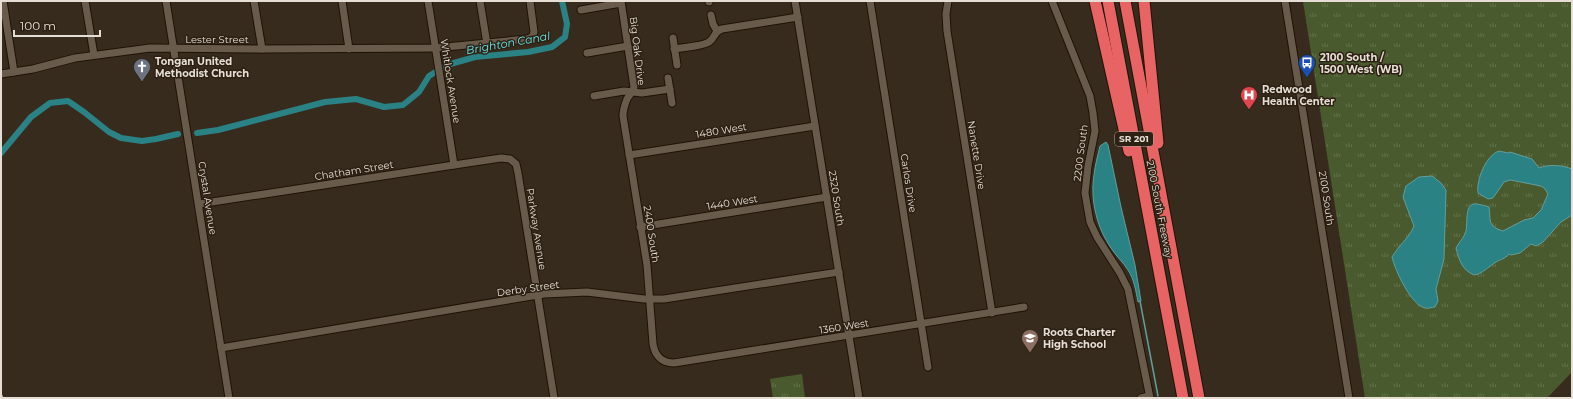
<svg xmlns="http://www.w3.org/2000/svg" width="1573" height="399" font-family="Montserrat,sans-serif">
	<defs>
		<pattern id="grass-tufts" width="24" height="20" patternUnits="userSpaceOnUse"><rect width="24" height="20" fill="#495b2e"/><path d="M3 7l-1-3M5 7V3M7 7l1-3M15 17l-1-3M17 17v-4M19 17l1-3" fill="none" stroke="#63724b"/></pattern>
	</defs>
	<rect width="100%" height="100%" fill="#372b1d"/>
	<g fill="url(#grass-tufts)">
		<polygon points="1303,1 1572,1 1572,372 1547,398 1365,398"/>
		<polygon points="802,374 805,398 773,398 770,379"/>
	</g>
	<g fill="#2a8285" stroke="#629e9d">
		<path d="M1106,142L1108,145L1121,207L1135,265L1141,301L1138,302C1136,291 1134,279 1128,270C1123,262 1116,256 1111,248C1097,228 1090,200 1094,175C1095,165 1098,155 1100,146Z"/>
		<path d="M1499,151L1508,153L1510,152L1532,159L1539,168C1548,164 1563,165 1572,169V215L1561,222L1543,242L1536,246L1531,244L1520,253L1511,255L1509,254C1505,259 1501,259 1496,262C1488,267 1482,274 1474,275C1462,270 1459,260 1456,248C1459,242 1464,238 1466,231C1468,222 1464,202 1477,204C1481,205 1484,205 1489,207C1491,221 1487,226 1503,231L1524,220L1533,218L1541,210L1548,194L1545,189L1541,186L1510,180L1504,182L1493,198L1488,199L1478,193C1476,181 1486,155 1499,151Z"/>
		<path d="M1432,176L1441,183L1446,190L1444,259L1436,289L1438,301L1435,307C1432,307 1428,309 1425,308C1411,305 1395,270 1392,257C1399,245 1409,238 1414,226L1403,197L1406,186L1419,177Z"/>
	</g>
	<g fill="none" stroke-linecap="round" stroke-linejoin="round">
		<polyline stroke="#629e9d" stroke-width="1.5" points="1140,301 1158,396"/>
		<g stroke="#2a8285" stroke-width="6">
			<polyline points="197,133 218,130 325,102 356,99 384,107 403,105 419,92 429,76 447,65 475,57 528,52 552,47 565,37 567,24 562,1"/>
			<polyline points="1,153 31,117 50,103 68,101 84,112 109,132 121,138 142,141 156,139 178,134"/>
		</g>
		<defs>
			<g id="minor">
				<polyline points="3,1 14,72"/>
				<polyline points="85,1 94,55"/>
				<polyline points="166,1 229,398"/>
				<polyline points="254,1 262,49"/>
				<polyline points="342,1 349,49"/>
				<polyline points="428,1 454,165"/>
				<polyline points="480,1 487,44"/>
				<path d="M621,1L634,87C633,92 630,94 627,99C625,104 623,110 623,116L647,265L653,344C655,356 662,363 674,363L1024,307"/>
				<polyline points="709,1 709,2"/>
				<polyline points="795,1 859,398"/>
				<polyline points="870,1 928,367"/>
				<polyline points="948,1 946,14 947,31 992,313"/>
				<polyline points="1052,1 1090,96 1093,113 1095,131 1088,166 1085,193 1090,222 1097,237 1120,273 1128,289 1150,398"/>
				<polyline points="1285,1 1349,398"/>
				<polyline points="581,10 621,3"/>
				<polyline points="711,15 713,24 717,31"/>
				<polyline points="673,38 677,65"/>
				<path d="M674,49C683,47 701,47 709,42C715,38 714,31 722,29L798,17"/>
				<polyline points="587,53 628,46"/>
				<polyline points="1,74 33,69 75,58 150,48 262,49 436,48 527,39 532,37 534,32 530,1"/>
				<polyline points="668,78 672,103"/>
				<polyline points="594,96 624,91 642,93 670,89"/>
				<polyline points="629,155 815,126"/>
				<polyline points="199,204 454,165 501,158 510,159 516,164 518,173 554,398"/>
				<polyline points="640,227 827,197"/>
				<polyline points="221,348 544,294 587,292 644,299 664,299 839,272"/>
				<polyline points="1141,398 1149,396"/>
			</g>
			<g id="highway">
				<polyline points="1095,1 1129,151"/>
				<polyline points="1108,1 1183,398"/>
				<polyline points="1125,1 1199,398"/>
				<polyline points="1144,1 1158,143"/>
			</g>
		</defs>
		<use href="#minor" stroke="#1e1306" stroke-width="9"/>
		<use href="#highway" stroke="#1e1306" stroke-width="13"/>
		<use href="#minor" stroke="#695b4c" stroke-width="7"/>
		<use href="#highway" stroke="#e86464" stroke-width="11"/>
		<polyline stroke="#cbc2b8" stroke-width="1" points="1,393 3,398"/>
	</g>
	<defs>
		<symbol id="bus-pin" viewBox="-11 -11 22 30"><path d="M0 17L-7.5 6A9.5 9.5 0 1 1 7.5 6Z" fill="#1a4fb4" stroke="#2d2113"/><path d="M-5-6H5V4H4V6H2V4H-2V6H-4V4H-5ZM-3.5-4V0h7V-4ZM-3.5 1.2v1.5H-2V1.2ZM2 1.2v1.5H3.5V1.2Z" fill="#fff"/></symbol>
		<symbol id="church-pin" viewBox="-11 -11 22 30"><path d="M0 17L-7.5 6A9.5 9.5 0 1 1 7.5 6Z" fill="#6b7280" stroke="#2d2113"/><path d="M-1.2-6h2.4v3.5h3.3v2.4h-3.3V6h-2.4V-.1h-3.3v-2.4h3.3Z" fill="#fff"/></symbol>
		<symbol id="hospital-pin" viewBox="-11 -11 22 30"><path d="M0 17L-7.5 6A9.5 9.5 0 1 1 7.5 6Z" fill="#e0444e" stroke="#2d2113"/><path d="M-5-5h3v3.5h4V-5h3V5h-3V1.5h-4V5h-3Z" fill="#fff"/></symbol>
		<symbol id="school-pin" viewBox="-11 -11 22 30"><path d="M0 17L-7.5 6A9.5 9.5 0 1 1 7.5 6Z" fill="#8d6e63" stroke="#2d2113"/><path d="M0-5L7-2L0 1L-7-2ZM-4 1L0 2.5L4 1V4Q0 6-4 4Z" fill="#fff"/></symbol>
	</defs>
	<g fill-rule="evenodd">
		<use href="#bus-pin" x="1297" y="53" width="20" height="27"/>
		<use href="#church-pin" x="132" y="57" width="20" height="27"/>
		<use href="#hospital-pin" x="1239" y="85" width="20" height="27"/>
		<use href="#school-pin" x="1020" y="328" width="20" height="27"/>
	</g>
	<g text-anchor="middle" stroke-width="3" stroke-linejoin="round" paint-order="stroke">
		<rect fill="#2d2113" stroke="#aea59b" stroke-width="1" x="1115" y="132" width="38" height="14" rx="3"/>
		<g font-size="9" font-weight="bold" fill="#e6ded5">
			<text x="1134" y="142">SR 201</text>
		</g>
		<g font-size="10" fill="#e6ded5" stroke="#2d2113">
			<text x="217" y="43">Lester Street</text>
			<text transform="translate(638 51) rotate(83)" y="4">Big Oak Drive</text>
			<text transform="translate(451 81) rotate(81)" y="4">Whitlock Avenue</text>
			<text transform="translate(721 130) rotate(-9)" y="4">1480 West</text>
			<text transform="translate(1080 153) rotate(-83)" y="4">2200 South</text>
			<text transform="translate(977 155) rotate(81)" y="4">Nanette Drive</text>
			<text transform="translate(354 170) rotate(-9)" y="4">Chatham Street</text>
			<text transform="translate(909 183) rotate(81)" y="4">Carlos Drive</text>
			<text transform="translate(208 198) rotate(81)" y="4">Crystal Avenue</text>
			<text transform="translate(837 198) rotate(81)" y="4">2320 South</text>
			<text transform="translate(1327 198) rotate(81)" y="4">2100 South</text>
			<text transform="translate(732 202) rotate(-9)" y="4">1440 West</text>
			<text transform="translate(1160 209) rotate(79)" y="4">2100 South Freeway</text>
			<text transform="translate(537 229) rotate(81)" y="4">Parkway Avenue</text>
			<text transform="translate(652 234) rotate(81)" y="4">2400 South</text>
			<text transform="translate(528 288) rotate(-8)" y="4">Derby Street</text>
			<text transform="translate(844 326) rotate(-9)" y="4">1360 West</text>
		</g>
		<g font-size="10" font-weight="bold" fill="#e6ded5" stroke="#2d2113" text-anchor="start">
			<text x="1320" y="61">2100 South /<tspan x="1320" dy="12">1500 West (WB)</tspan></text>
			<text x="155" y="65">Tongan United<tspan x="155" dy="12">Methodist Church</tspan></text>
			<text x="1262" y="93">Redwood<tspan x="1262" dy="12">Health Center</tspan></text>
			<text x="1043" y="336">Roots Charter<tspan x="1043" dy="12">High School</tspan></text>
		</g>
		<g font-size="11" font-style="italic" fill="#69e6ea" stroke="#2d2113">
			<text transform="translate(508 43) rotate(-10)" y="4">Brighton Canal</text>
		</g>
	</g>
	<rect width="1573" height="399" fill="none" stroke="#e6ded5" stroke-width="4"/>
	<path d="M14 30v6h86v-6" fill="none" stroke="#e6ded5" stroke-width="2"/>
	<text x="20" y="30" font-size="12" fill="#e6ded5" stroke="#2d2113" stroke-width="3" paint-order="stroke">100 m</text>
</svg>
